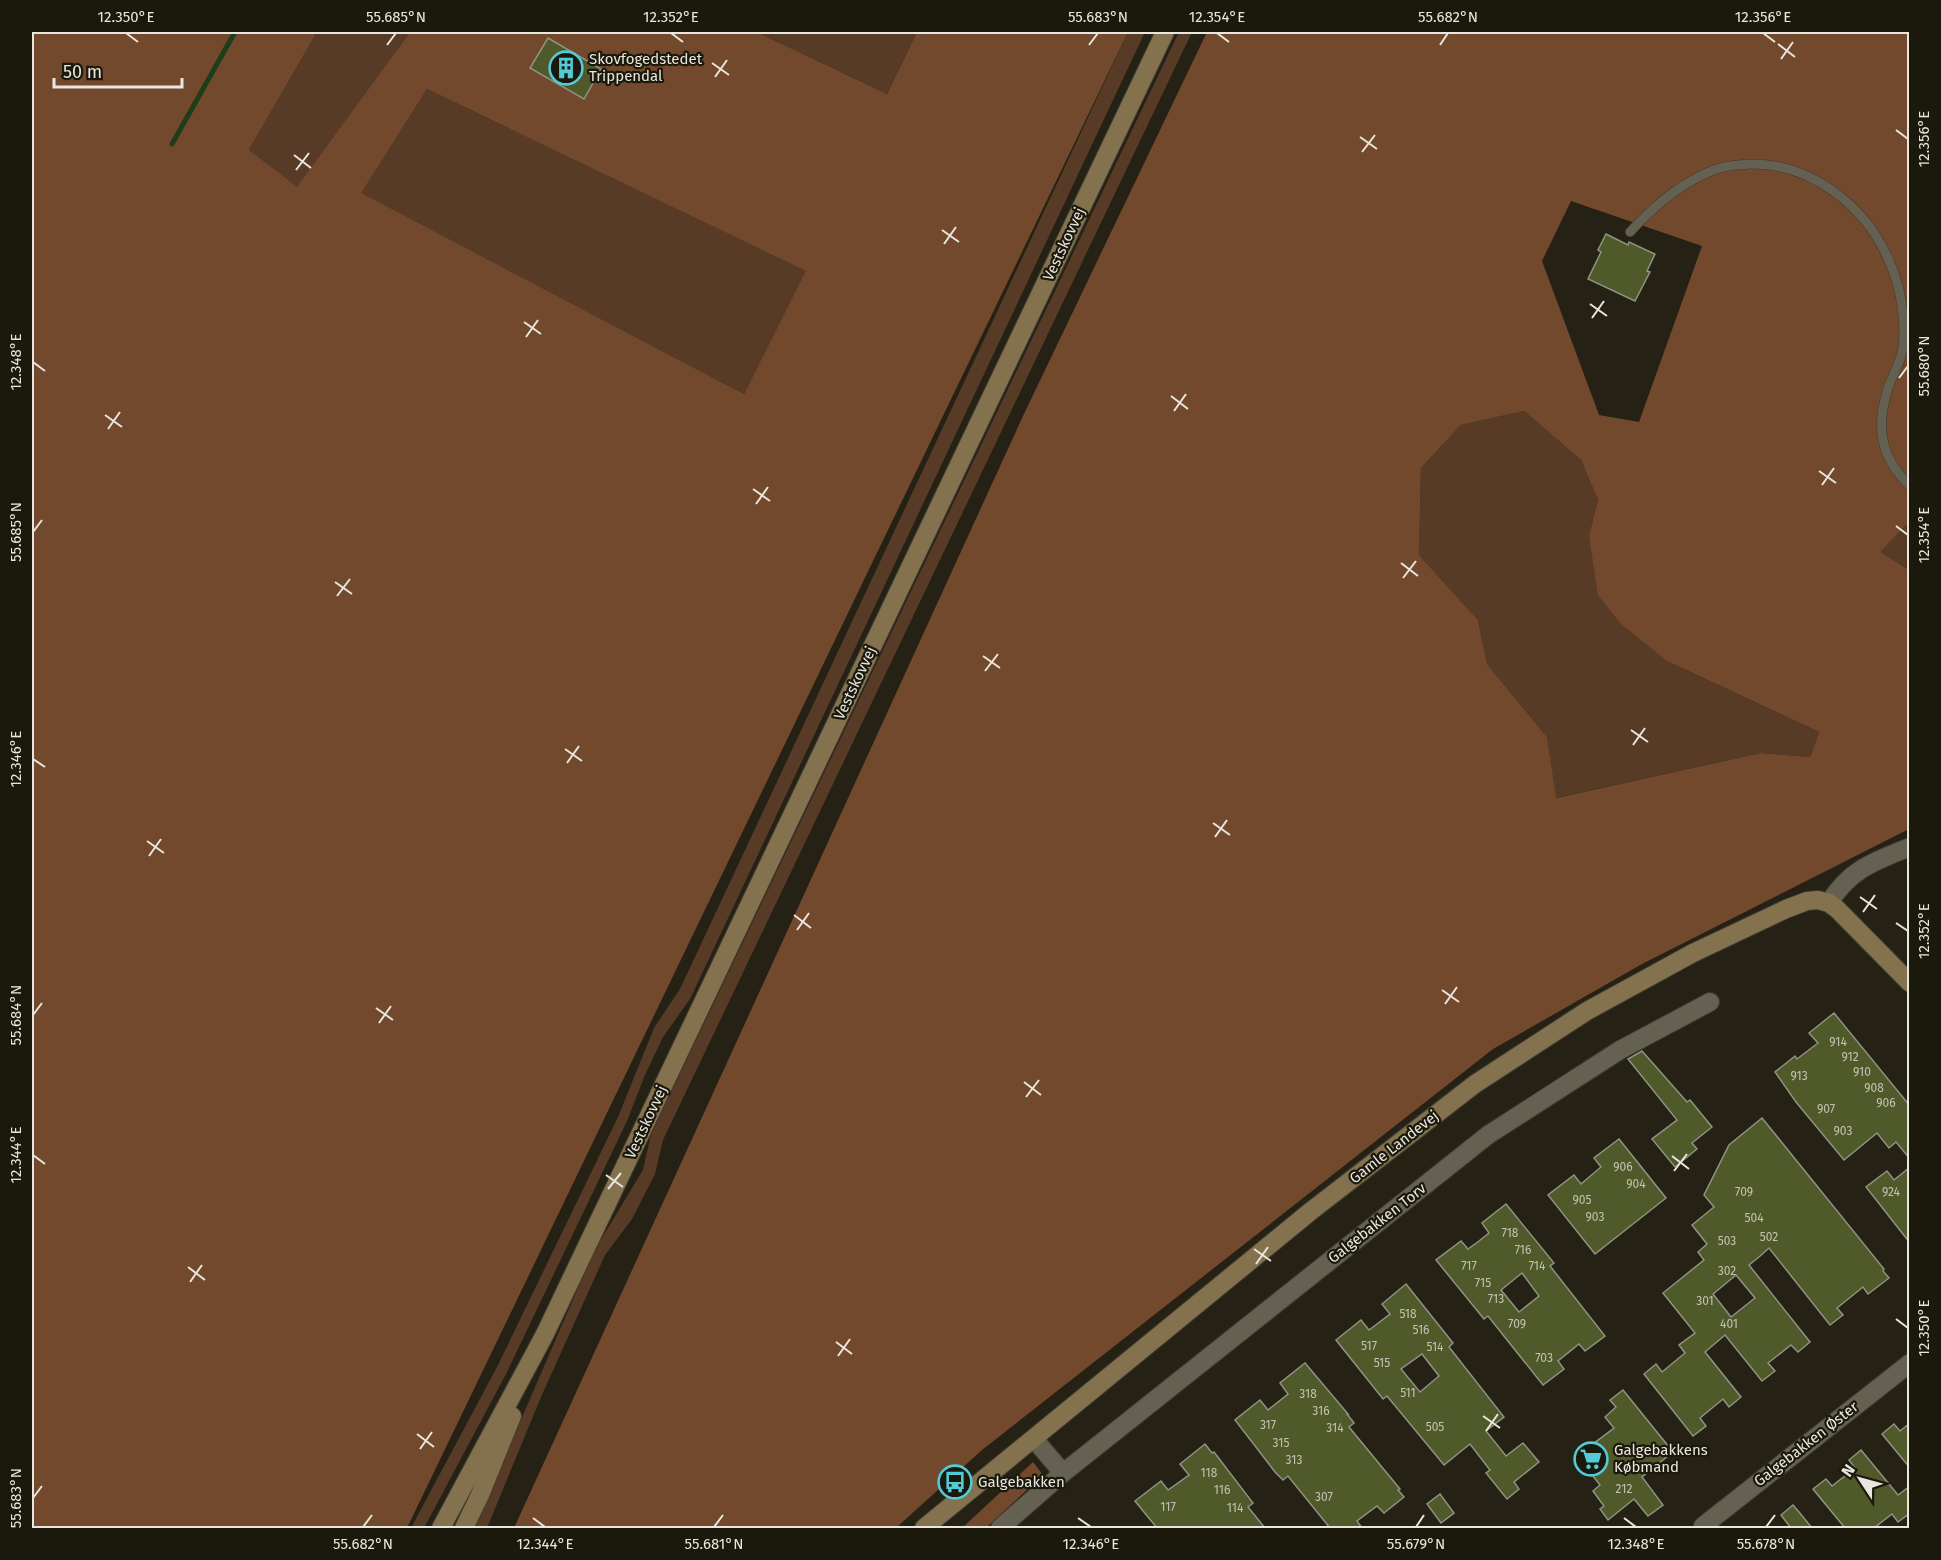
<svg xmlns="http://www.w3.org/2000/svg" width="1941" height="1560" font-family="'Fira Sans',sans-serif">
	<rect width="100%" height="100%" fill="#252215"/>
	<g fill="#583b26">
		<polygon points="317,32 410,32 297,188 249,150"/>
		<polygon points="757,32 917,32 887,94"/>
		<polygon points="1128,32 1145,32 690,999 663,1037 645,1075 627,1121 506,1374 424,1528 411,1528 497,1367 618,1117 654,1028 680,989"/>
		<polygon points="1179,32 1192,32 663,1140 655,1174 632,1219 605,1255 541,1397 487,1528 474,1528 594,1251 643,1170 651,1134"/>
		<polygon points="427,89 807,271 744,394 360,193"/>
		<polygon points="1524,411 1581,460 1598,500 1589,535 1667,661 1819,732 1810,757 1761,753 1555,798 1547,737 1487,664 1478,620 1419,555 1421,468 1461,425"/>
		<polygon points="1909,522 1909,570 1879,552"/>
	</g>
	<g fill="#72492d" fill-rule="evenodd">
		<path d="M32,32H317L249,150L297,187L410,32H757L887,94L917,32H1128L407,1528H32ZM427,89L806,271L744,394L361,193Z"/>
		<path d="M1207,32H1909V522L1880,552L1909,570V829L1642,964L1493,1049L982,1450L896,1528H514L1023,416ZM1571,201L1702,246L1639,422L1599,415L1542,261ZM1524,411L1581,460L1598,500L1589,535L1598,595L1620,623L1667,661L1819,732L1810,757L1761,753L1556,798L1547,737L1487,664L1478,620L1419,555L1421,468L1461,425Z"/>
		<polygon points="1033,1462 1043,1475 986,1528 962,1528"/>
	</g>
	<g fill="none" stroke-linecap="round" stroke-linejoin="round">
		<polyline stroke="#203d19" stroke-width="5" points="172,144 235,32"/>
	</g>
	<g fill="#50592a" stroke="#8f9384" stroke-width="1.5" fill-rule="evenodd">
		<polygon points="548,38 601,69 584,99 530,68"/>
		<polygon points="1606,234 1628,245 1629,242 1655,254 1647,271 1650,272 1635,301 1588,279 1601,252 1598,250"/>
		<polygon points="1834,1013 1910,1106 1910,1159 1896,1142 1889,1148 1877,1133 1844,1160 1796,1102 1775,1072 1795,1056 1797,1059 1818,1043 1809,1033"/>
		<polygon points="1642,1051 1687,1102 1690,1100 1712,1127 1692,1143 1697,1149 1675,1167 1652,1139 1677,1120 1628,1059"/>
		<path d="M1762,1118L1884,1269L1883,1271L1889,1278L1868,1294L1863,1287L1837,1308L1843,1315L1830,1325L1769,1248L1759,1257L1749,1265L1810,1342L1798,1352L1791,1345L1768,1363L1775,1371L1762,1381L1725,1335L1705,1352L1741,1397L1729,1407L1723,1399L1700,1418L1706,1426L1693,1436L1644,1374L1656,1364L1662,1372L1685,1353L1679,1345L1695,1333L1663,1293L1704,1260L1698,1252L1707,1244L1692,1225L1714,1207L1704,1195L1729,1145ZM1736,1275L1755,1298L1731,1317L1713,1294Z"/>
		<polygon points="1619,1139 1666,1198 1595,1254 1548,1195 1574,1175 1581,1184 1601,1167 1594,1158"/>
		<polygon points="1910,1167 1910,1243 1866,1187 1887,1171 1894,1180"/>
		<path d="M1506,1204L1554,1263L1550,1266L1605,1336L1585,1351L1579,1344L1558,1361L1564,1369L1543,1385L1488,1316L1484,1319L1436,1260L1461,1241L1468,1249L1479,1241L1489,1233L1482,1223ZM1522,1273L1539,1296L1519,1312L1501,1290Z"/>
		<path d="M1406,1284L1453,1343L1449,1347L1504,1417L1486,1431L1506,1456L1523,1443L1539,1462L1514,1482L1519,1489L1507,1499L1486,1473L1490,1470L1470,1444L1444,1465L1387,1396L1383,1399L1336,1340L1361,1320L1369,1330L1390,1314L1382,1304ZM1422,1354L1439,1376L1420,1392L1401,1369Z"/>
		<polygon points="1305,1363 1348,1414 1347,1414 1354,1423 1349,1427 1400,1489 1398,1490 1404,1497 1384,1513 1377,1506 1357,1521 1362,1528 1330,1528 1288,1476 1283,1480 1275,1472 1235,1420 1260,1400 1268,1410 1288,1394 1280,1383"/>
		<polygon points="1623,1390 1673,1452 1642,1477 1663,1505 1648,1516 1634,1499 1608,1520 1600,1509 1604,1506 1593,1491 1600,1485 1577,1456 1614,1428 1605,1417 1616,1407 1610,1400"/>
		<polygon points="1910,1423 1910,1468 1882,1434 1894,1424 1900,1431"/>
		<polygon points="1205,1444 1212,1453 1214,1452 1253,1503 1248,1507 1265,1528 1157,1528 1135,1501 1161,1481 1168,1490 1189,1475 1180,1464"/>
		<polygon points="1861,1450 1898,1495 1910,1486 1910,1513 1898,1522 1892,1514 1874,1528 1845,1528 1813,1489 1826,1479 1832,1486 1855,1468 1849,1460"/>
		<polygon points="1440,1494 1454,1513 1441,1523 1427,1504"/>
		<polygon points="1793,1505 1799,1512 1812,1528 1791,1528 1781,1515"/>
	</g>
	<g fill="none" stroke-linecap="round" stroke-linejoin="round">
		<defs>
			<path id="lane" d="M1630,232C1653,207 1681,182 1714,170C1725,165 1738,165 1750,164C1812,163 1867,207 1890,263C1901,288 1906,320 1903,347C1901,364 1890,378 1886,395C1876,431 1882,459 1910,486"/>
			<g id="street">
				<path d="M1829,903C1850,869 1875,861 1910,847"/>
				<polyline points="1034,1439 1063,1473"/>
				<polyline points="1703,1526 1910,1363"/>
				<polyline points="1000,1528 1063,1473 1488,1135 1620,1050 1710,1002"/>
			</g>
			<g id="secondary">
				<polyline points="441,1528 545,1334 1165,32"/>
				<polyline points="464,1528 480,1495 512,1416"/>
				<polyline points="924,1528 1311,1211 1475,1084 1587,1011 1693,953 1786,909 1807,901 1818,900 1829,903 1837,909 1910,983"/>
			</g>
		</defs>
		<use href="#lane" stroke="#3e3b32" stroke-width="10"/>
		<use href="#street" stroke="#3e3b32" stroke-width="20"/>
		<use href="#secondary" stroke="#3e3b32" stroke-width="20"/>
		<use href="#lane" stroke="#646152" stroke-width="9"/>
		<use href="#street" stroke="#646152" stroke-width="18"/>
		<use href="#secondary" stroke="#84714d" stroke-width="18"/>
	</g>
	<path fill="none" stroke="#e8e6de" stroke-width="2" d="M126,33L138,42M671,33L683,42M1217,33L1229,42M1763,33L1775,42M1778,44L1795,57M387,45L396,33M1089,45L1098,33M1440,45L1448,33M1781,59L1793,42M712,63L729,75M715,77L727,60M1896,130L1908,139M1360,137L1377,149M1362,152L1375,135M294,155L311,168M296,170L309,153M942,230L959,242M944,244L956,227M1590,304L1607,316M1592,318L1604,301M524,322L541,334M526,337L538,320M33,362L45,371M1899,378L1908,366M1171,396L1188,409M1174,411L1186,394M105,415L122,427M108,429L120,412M1819,471L1836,483M1822,485L1834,468M753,489L770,501M756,504L768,487M1896,526L1908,535M33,532L42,520M1401,563L1418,576M1403,578L1416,561M335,582L352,594M337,596L350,579M983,656L1000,668M985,671L998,654M1631,730L1648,742M1633,745L1645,728M565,749L582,761M33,759L45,767M567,763L579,746M1213,823L1230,835M1215,837L1227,820M147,841L164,853M149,856L161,839M1860,897L1877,909M1863,912L1875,895M794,915L811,928M1896,923L1908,931M797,930L809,913M1442,990L1459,1002M1445,1004L1457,987M376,1008L393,1020M33,1015L42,1003M379,1023L391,1006M1024,1082L1041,1095M1026,1097L1039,1080M33,1155L45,1164M1672,1156L1689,1169M1674,1171L1687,1154M606,1175L623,1187M608,1189L621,1173M1254,1249L1271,1261M1256,1264L1268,1247M188,1267L205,1280M190,1282L202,1265M1896,1319L1908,1328M836,1342L852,1354M838,1356L850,1339M1483,1416L1500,1428M1486,1431L1498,1414M417,1434L434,1447M420,1449L432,1432M33,1498L42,1486M533,1518L545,1527M1078,1518L1091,1527M1624,1518L1636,1527M363,1527L372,1515M714,1527L723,1515M1416,1527L1424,1515M1766,1527L1775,1515"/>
	<defs>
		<symbol id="building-ring" viewBox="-11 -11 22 22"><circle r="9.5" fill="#1b180c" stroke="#52cbd7" stroke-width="1.5"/><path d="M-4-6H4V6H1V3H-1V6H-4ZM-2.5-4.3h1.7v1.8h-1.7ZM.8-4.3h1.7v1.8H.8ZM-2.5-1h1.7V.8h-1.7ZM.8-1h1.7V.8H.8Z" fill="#52cbd7"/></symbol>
		<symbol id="supermarket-ring" viewBox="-11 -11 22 22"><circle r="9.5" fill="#1b180c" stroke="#52cbd7" stroke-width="1.5"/><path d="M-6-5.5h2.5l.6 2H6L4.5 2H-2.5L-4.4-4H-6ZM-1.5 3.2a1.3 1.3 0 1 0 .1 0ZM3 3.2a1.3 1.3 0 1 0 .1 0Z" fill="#52cbd7"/></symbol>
		<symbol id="bus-ring" viewBox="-11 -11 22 22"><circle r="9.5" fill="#1b180c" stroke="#52cbd7" stroke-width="1.5"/><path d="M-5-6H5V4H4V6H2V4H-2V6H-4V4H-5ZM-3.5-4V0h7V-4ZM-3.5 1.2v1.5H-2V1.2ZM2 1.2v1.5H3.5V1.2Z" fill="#52cbd7"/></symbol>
	</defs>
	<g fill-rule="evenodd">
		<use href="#building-ring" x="547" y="49" width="38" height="38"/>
		<use href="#supermarket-ring" x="1572" y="1440" width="38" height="38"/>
		<use href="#bus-ring" x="936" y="1463" width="38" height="38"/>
	</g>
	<g text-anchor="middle" stroke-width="4.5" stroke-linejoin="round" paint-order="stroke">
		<g font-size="12" fill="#c2c3b1">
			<text x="1838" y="1046">914</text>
			<text x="1850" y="1061">912</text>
			<text x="1862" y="1076">910</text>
			<text x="1799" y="1080">913</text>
			<text x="1874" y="1092">908</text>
			<text x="1886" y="1107">906</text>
			<text x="1826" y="1113">907</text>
			<text x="1843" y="1135">903</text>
			<text x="1623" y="1171">906</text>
			<text x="1636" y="1188">904</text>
			<text x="1744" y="1196">709</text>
			<text x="1891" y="1196">924</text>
			<text x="1582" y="1204">905</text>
			<text x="1595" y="1221">903</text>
			<text x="1754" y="1222">504</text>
			<text x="1510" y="1237">718</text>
			<text x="1769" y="1241">502</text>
			<text x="1727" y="1245">503</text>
			<text x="1523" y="1254">716</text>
			<text x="1469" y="1270">717</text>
			<text x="1537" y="1270">714</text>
			<text x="1727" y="1275">302</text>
			<text x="1483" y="1287">715</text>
			<text x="1496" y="1303">713</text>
			<text x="1705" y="1305">301</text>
			<text x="1408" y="1318">518</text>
			<text x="1517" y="1328">709</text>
			<text x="1729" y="1328">401</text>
			<text x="1421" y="1334">516</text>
			<text x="1369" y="1350">517</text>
			<text x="1435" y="1351">514</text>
			<text x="1544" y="1362">703</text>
			<text x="1382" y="1367">515</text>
			<text x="1408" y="1397">511</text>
			<text x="1308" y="1398">318</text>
			<text x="1321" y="1415">316</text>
			<text x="1268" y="1429">317</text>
			<text x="1435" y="1431">505</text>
			<text x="1335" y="1432">314</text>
			<text x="1281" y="1447">315</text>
			<text x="1294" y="1464">313</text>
			<text x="1209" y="1477">118</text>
			<text x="1624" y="1493">212</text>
			<text x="1222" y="1494">116</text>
			<text x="1324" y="1501">307</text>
			<text x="1168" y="1511">117</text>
			<text x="1235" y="1512">114</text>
		</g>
		<g font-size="15" fill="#e8e6de" stroke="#1b180c" text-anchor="start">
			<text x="589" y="64">Skovfogedstedet<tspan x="589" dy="17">Trippendal</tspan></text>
			<text x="1614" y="1455">Galgebakkens<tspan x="1614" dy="17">Købmand</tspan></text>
			<text x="978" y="1487">Galgebakken</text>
		</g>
		<g font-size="15" fill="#e8e6de" stroke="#1b180c">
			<text transform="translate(1064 244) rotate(-65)" y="5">Vestskovvej</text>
			<text transform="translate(855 683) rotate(-65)" y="5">Vestskovvej</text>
			<text transform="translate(646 1122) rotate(-65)" y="5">Vestskovvej</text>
			<text transform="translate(1394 1147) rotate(-38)" y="5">Gamle Landevej</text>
			<text transform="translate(1377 1223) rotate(-38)" y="5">Galgebakken Torv</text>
			<text transform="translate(1806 1444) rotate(-38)" y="5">Galgebakken Øster</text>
		</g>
	</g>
	<rect width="1941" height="1560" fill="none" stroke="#1b180c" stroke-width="66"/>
	<g transform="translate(1860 1479) rotate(306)" stroke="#1b180c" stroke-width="4.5" paint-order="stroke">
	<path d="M0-4.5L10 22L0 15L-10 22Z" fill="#e8e6de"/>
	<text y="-9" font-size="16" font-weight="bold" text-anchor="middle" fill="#e8e6de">N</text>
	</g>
	<path d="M54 78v9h128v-9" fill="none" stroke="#e8e6de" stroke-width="3"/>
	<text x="63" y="78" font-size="18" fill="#e8e6de" stroke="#1b180c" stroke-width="4.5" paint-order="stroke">50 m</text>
	<rect x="33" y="33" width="1875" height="1494" fill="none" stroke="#e8e6de" stroke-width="2"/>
	<g font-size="15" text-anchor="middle" fill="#e8e6de">
		<text x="126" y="22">12.350°E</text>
		<text x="396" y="22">55.685°N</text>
		<text x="671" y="22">12.352°E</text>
		<text x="1098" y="22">55.683°N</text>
		<text x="1217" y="22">12.354°E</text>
		<text x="1448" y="22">55.682°N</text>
		<text x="1763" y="22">12.356°E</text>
		<text transform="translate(1924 139) rotate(-90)" y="5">12.356°E</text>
		<text transform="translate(16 362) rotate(-90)" y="5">12.348°E</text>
		<text transform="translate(1924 366) rotate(-90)" y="5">55.680°N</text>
		<text transform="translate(16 532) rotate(-90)" y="5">55.685°N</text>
		<text transform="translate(1924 535) rotate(-90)" y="5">12.354°E</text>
		<text transform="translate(16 759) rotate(-90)" y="5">12.346°E</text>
		<text transform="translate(1924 931) rotate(-90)" y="5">12.352°E</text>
		<text transform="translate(16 1015) rotate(-90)" y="5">55.684°N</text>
		<text transform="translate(16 1155) rotate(-90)" y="5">12.344°E</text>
		<text transform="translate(1924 1328) rotate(-90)" y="5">12.350°E</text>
		<text transform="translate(16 1498) rotate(-90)" y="5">55.683°N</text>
		<text x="363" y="1549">55.682°N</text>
		<text x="545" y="1549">12.344°E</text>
		<text x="714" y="1549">55.681°N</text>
		<text x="1091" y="1549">12.346°E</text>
		<text x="1416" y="1549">55.679°N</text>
		<text x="1636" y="1549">12.348°E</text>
		<text x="1766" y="1549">55.678°N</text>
	</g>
</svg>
